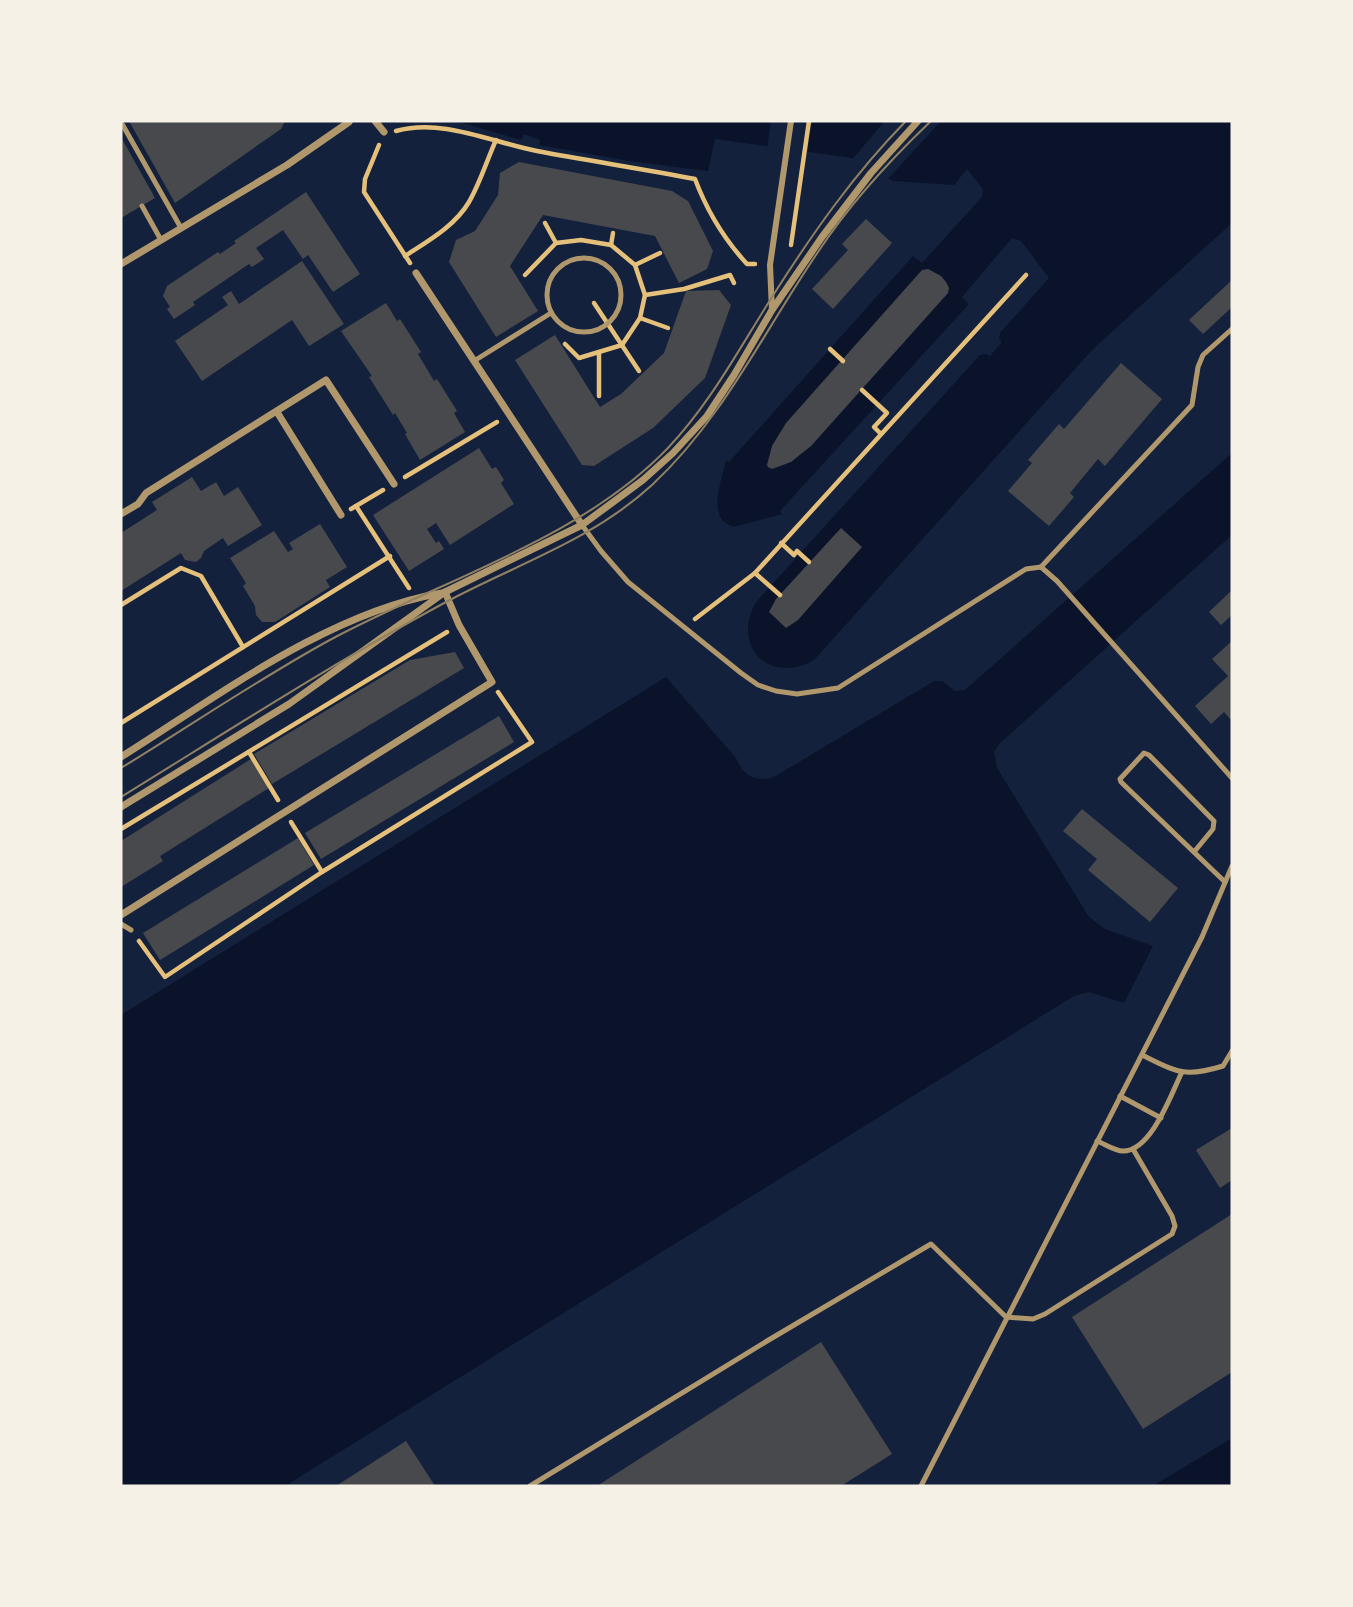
<svg xmlns="http://www.w3.org/2000/svg" width="1353" height="1607" font-family="'Asap Condensed',sans-serif">
	<rect width="100%" height="100%" fill="#14213d"/>
	<g fill="#0b132b">
		<path d="M456,121H1232V223L1093,349L815,659C788,678 747,667 748,628C748,618 752,610 756,602L980,355L986,354L990,356L1002,342L999,339L1000,333L1049,278L1021,241L1012,238L962,297L969,304L780,511L782,514L734,527C705,519 722,481 726,460L729,462L913,256L922,263L982,197L983,189L967,169L954,185L893,181L852,158L715,139L708,171L629,161L539,145L540,140L524,134L521,140Z"/>
		<path d="M1232,453V535L999,744L994,752L997,768L1089,917L1105,929L1153,946L1124,1003L1089,992L1074,996L285,1486H121V1015L666,677L736,758C742,775 756,783 774,777L934,681H942L955,691L965,690Z"/>
		<polygon points="1232,1438 1232,1486 1153,1486"/>
	</g>
	<g fill="#14213d">
		<polygon points="771,121 812,121 807,155 767,150"/>
		<polygon points="885,121 941,121 886,181 850,162"/>
	</g>
	<g fill="#48494c">
		<polygon points="129,121 285,121 281,129 175,203"/>
		<polygon points="121,137 155,198 121,218"/>
		<polygon points="519,162 672,191 688,201 713,251 707,269 679,283 655,236 543,215 510,266 538,311 496,337 449,262 456,240 475,231 498,195 500,173"/>
		<polygon points="306,192 360,274 333,292 308,255 303,259 283,230 256,248 264,259 252,267 249,264 193,302 195,305 174,319 167,309 170,307 163,296 167,286 218,252 220,254 236,243 234,241"/>
		<polygon points="866,219 892,243 833,309 812,289 848,250 842,244"/>
		<polygon points="302,261 344,324 309,346 292,320 202,381 175,341 228,305 222,297 231,291 239,304"/>
		<polygon points="928,269 941,276 946,282 949,288 948,293 811,446 791,462 772,469 768,467 767,465 772,446 786,423 922,270"/>
		<polygon points="1232,280 1232,307 1203,334 1189,320"/>
		<polygon points="719,290 731,305 705,378 653,428 594,466 582,465 515,360 555,335 600,407 621,394 664,353 686,291"/>
		<polygon points="386,303 397,321 400,319 421,352 418,354 434,381 437,379 457,411 454,413 465,432 420,460 405,434 407,433 395,413 393,415 369,377 372,376 341,331"/>
		<polygon points="1121,363 1162,399 1105,466 1098,459 1070,493 1074,497 1049,526 1008,491 1032,463 1028,460 1059,424 1064,429"/>
		<polygon points="479,448 492,469 496,467 504,480 501,483 514,504 450,545 436,523 427,529 436,543 439,541 444,549 409,571 373,515"/>
		<polygon points="192,477 201,491 216,482 224,496 238,487 262,525 228,546 223,538 204,551 201,558 196,562 185,560 181,553 121,591 121,533 157,510 152,502"/>
		<polygon points="320,524 347,567 326,580 330,587 275,622 262,622 256,615 255,606 243,586 246,583 230,558 274,531 288,552 293,549 289,543"/>
		<polygon points="841,528 862,547 798,620 786,628 769,612 776,599"/>
		<polygon points="1232,590 1232,615 1221,625 1209,612"/>
		<polygon points="1232,641 1232,721 1224,712 1211,724 1195,706 1228,676 1212,659"/>
		<polygon points="455,652 464,668 272,784 254,754 410,660"/>
		<polygon points="499,716 514,742 321,859 305,833"/>
		<polygon points="251,759 269,788 160,856 163,861 121,887 121,841"/>
		<polygon points="1082,809 1178,888 1150,922 1088,870 1097,859 1063,831"/>
		<polygon points="298,838 314,865 160,960 143,933"/>
		<polygon points="1232,1128 1232,1180 1220,1188 1196,1150"/>
		<polygon points="1232,1214 1232,1372 1143,1429 1072,1317"/>
		<polygon points="821,1342 892,1454 841,1486 597,1486"/>
		<polygon points="406,1441 435,1486 336,1486"/>
	</g>
	<g fill="none" stroke-linecap="round" stroke-linejoin="round">
		<g stroke="#e5c07b" stroke-width="4.5">
			<path d="M396,131C442,118 491,142 537,151C590,161 643,169 695,179C707,211 724,239 747,264H755"/>
			<polyline points="379,145 365,179 364,192 410,263"/>
			<polyline points="545,223 556,243"/>
			<polyline points="611,245 613,233"/>
			<polyline points="791,245 809,121"/>
			<path d="M405,256C428,241 455,226 469,202C480,183 487,160 496,140"/>
			<polyline points="635,265 660,253"/>
			<polyline points="525,275 556,243 581,240 611,245 635,265 645,295 640,318 622,345 579,358 565,344"/>
			<polyline points="645,295 684,289 730,275 734,283"/>
			<polyline points="594,303 639,371"/>
			<polyline points="640,318 668,328"/>
			<polyline points="830,349 843,361"/>
			<polyline points="862,390 887,413 874,427 880,433"/>
			<polyline points="599,396 599,352"/>
			<polyline points="405,477 497,422"/>
			<polyline points="356,506 409,588"/>
			<polyline points="351,509 383,490"/>
			<polyline points="781,543 794,555 797,551 809,562"/>
			<polyline points="755,573 780,595"/>
			<polyline points="121,605 181,568 201,576 243,647"/>
			<polyline points="695,619 755,573 1026,275"/>
			<polyline points="121,723 390,556"/>
			<polyline points="249,752 278,800"/>
			<polyline points="291,822 322,872"/>
			<polyline points="121,829 447,632"/>
			<polyline points="139,941 165,977 322,872 532,742 498,692"/>
		</g>
		<g stroke="#b1986c" stroke-width="5">
			<polyline points="121,122 181,228"/>
			<polyline points="142,206 161,240"/>
			<circle cx="584" cy="295" r="37"/>
			<polyline points="474,361 551,313"/>
			<polyline points="582,525 601,551 628,582 741,673 758,685 776,691 797,694 838,688 1026,569 1041,567 1057,581 1232,778"/>
			<polyline points="1041,567 1192,405 1198,367 1203,355 1232,329"/>
			<polyline points="1194,852 1213,829 1214,821 1149,755 1144,753 1120,779 1121,782 1225,882"/>
			<polyline points="121,924 131,930"/>
			<path d="M1142,1055C1177,1072 1184,1078 1223,1066L1232,1051"/>
			<polyline points="1120,1096 1161,1118"/>
			<path d="M1097,1141C1105,1144 1115,1151 1123,1151C1151,1151 1171,1095 1181,1074"/>
			<polyline points="530,1486 767,1341 931,1244 1006,1317 1033,1319 1045,1314 1172,1234 1175,1226 1172,1216 1133,1149"/>
			<polyline points="921,1486 1202,937 1232,866"/>
		</g>
		<polyline stroke="#b1986c" stroke-width="6" points="772,310 770,265 791,121"/>
		<g stroke="#b1986c" stroke-width="7">
			<polyline points="375,121 384,132"/>
			<polyline points="121,264 287,165 349,122"/>
			<polyline points="416,273 582,525"/>
			<polyline points="277,412 341,515"/>
			<polyline points="121,514 138,504 146,493 326,380 394,484"/>
			<path d="M121,757C218,696 329,612 442,593"/>
			<polyline points="121,807 289,704 445,592 582,525 643,480 673,453 707,416 734,375 772,310 822,237 871,173 918,121"/>
			<polyline points="121,915 492,682 459,625 445,592"/>
		</g>
		<g stroke="#918062" stroke-width="2">
			<path d="M121,768C190,726 257,680 328,641C438,581 578,541 667,449C710,404 739,349 772,297C812,234 854,174 906,121"/>
			<path d="M121,797C228,731 335,662 446,602C517,564 591,541 652,485C723,419 764,331 818,252C849,205 890,160 931,121"/>
		</g>
	</g>
	<rect width="1353" height="1607" fill="none" stroke="#f6f1e7" stroke-width="245"/>
</svg>
